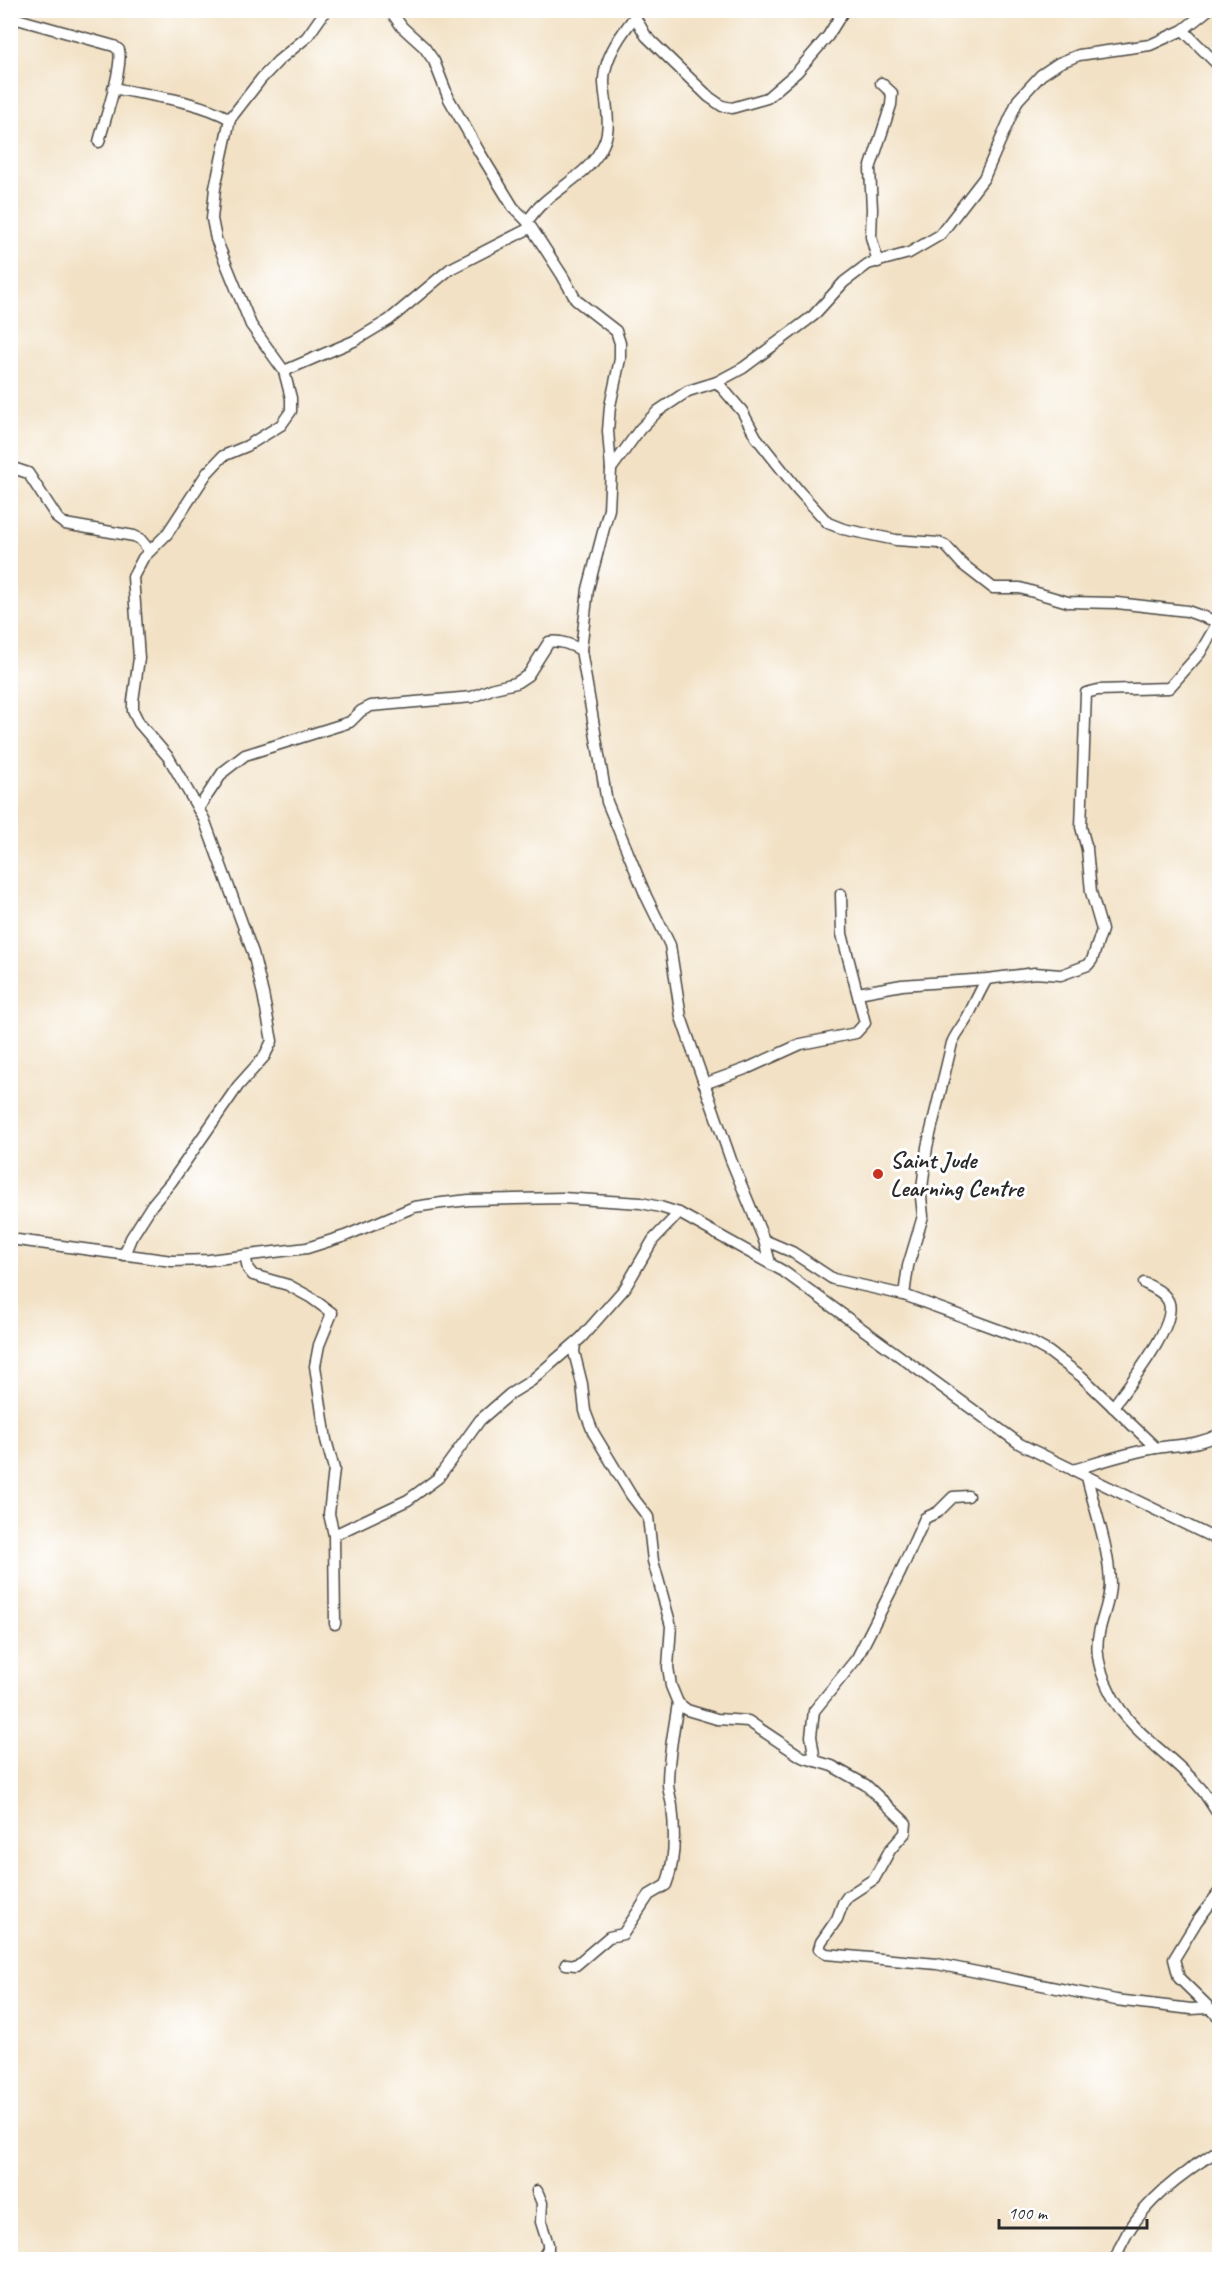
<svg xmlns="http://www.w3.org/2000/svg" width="1230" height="2270" font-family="Caveat,sans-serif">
	<rect width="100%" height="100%" fill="#fff"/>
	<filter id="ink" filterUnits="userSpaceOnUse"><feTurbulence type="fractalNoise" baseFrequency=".0167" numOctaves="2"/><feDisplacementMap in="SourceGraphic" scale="12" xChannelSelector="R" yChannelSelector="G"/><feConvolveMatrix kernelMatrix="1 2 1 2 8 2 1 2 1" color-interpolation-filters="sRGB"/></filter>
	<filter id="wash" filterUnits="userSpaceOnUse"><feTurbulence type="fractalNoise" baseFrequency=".008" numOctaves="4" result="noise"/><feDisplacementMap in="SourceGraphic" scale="24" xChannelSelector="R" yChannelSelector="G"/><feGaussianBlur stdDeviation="1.35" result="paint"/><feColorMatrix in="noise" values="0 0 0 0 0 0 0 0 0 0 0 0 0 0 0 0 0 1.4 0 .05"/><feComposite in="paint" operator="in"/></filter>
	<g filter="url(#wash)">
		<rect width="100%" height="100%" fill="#f2e1c4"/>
	</g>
	<g filter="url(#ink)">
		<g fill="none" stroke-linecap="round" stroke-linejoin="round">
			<defs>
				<g id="street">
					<polyline points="390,10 402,27 424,47 434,61 449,99 480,153 513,207 527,221 562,275 576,300 616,331 620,343 620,359 610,406 608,431 611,469 609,509 588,589 581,650 607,802 646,896 670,945 681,1017 731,1160 764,1240 770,1263"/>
					<path d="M10,17L114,46L119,50C123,69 104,121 99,142"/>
					<polyline points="635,17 646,36 709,97 722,106 732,108 767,98 797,72 828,36 844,10"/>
					<polyline points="1183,30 1220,67"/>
					<path d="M113,88C151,96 196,100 230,119"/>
					<path d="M527,221C532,216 536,209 542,204C563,184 592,172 604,143C612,125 605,102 604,83C603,57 624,30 640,10"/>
					<polyline points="878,262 871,237 872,209 870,169 891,105 892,93 881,83"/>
					<polyline points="284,371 354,341 389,320 450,269 530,228"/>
					<polyline points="717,382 742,411 756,437 798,490 828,523 843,529 896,540 939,543 946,546 962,564 993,588 1020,588 1068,602 1117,603 1187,611 1218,622 1200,653 1169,688 1098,690 1086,693 1081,827 1087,849 1091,892 1102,930 1092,960 1088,965 1061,975 1035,973 987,979 902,985 858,993"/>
					<polyline points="10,467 28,473 58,519 65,524 134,536 140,539 149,550"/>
					<polyline points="611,469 640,429 658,411 688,391 717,382 743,368 813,316 844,282 868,264 909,253 940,235 984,178 1018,100 1041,75 1059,63 1079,55 1150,45 1183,30 1208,10"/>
					<path d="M198,809L223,772L245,755L350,722L361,711L371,706L472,697L494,688L516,683L528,675L549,642C561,640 571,645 581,650"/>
					<polyline points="704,1084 748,1068 801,1044 856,1033 865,1023 842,934 841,894"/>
					<polyline points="10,1239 172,1261 209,1260 307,1248 345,1236 414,1207 442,1203 469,1200 562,1198 641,1203 660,1207 679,1213 783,1271 1020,1444 1220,1541"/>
					<polyline points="764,1240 792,1252 833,1279 904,1295 1029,1341 1049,1352 1081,1376 1156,1448"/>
					<polyline points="124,1255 131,1238 152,1205 172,1181 238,1086 264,1057 272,1041 263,994 253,953 204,819 169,758 139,723 133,711 133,701 139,658 133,577 143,558 167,534 207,473 223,456 247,446 281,425 291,411 291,398 284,371 251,325 216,239 212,219 215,188 230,119 261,79 278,61 307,37 326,10"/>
					<polyline points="245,1255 248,1269 253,1275 288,1285 310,1297 332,1313 319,1345 315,1366 326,1440 334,1469 329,1514 334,1535"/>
					<path d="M904,1295L908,1266L923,1216L921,1197L927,1147L952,1043C956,1033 962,1027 967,1018C974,1005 979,992 987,979"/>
					<polyline points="575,1344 574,1352 582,1384 585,1411 593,1432 631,1495 648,1517 653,1561 671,1626 668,1667 671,1686 678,1703 687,1710 717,1719 748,1721 802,1757 832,1766 866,1785 906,1823 905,1833 890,1850 874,1879 848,1896 843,1903 837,1919 821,1942 819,1949 826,1954 937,1964 1116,2000 1191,2009 1208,2008"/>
					<path d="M1113,1407C1125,1389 1183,1320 1167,1299C1162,1291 1152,1287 1144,1283"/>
					<path d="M1073,1470C1100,1462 1127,1453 1155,1448C1182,1444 1195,1446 1220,1434"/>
					<path d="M1087,1477C1095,1512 1109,1547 1110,1584C1110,1601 1102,1617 1099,1633C1094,1654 1101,1675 1111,1694C1131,1734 1174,1756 1202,1790C1208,1798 1214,1808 1220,1817"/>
					<polyline points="335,1624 334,1535 408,1500 438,1478 480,1420 510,1394 531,1381 581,1338 625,1288 653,1240 679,1213"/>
					<polyline points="815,1761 811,1736 814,1711 857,1658 900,1573 925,1518 938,1512 953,1497 968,1496"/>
					<polyline points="1220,1891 1197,1921 1174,1959 1179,1978 1220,2018"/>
					<path d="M566,1964L576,1965L609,1937L623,1934L649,1895L666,1885C675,1862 675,1831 672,1806C671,1798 668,1791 668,1783C668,1756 674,1730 678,1703"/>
					<polyline points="537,2191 542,2203 541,2222 548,2244 548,2249 541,2260"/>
					<path d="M1115,2260C1128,2221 1157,2193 1189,2170C1199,2162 1210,2157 1220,2148"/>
				</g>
			</defs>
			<use href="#street" stroke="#494642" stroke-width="13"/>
			<use href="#street" stroke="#fff" stroke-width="10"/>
		</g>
	</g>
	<circle fill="#c8321e" stroke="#fff" stroke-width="2" cx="878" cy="1174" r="6"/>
	<g text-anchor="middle" stroke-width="6" stroke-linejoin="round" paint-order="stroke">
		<g font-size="24" font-weight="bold" fill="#2b2b2b" stroke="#fff" text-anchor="start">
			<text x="890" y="1168">Saint Jude<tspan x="890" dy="28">Learning Centre</tspan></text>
		</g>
	</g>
	<rect width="1230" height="2270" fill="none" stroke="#fff" stroke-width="36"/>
	<path d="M999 2219v9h148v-9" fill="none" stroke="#2b2b2b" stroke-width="3"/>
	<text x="1008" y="2219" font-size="18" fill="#2b2b2b" stroke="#ffffff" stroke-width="4.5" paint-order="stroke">100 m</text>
</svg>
